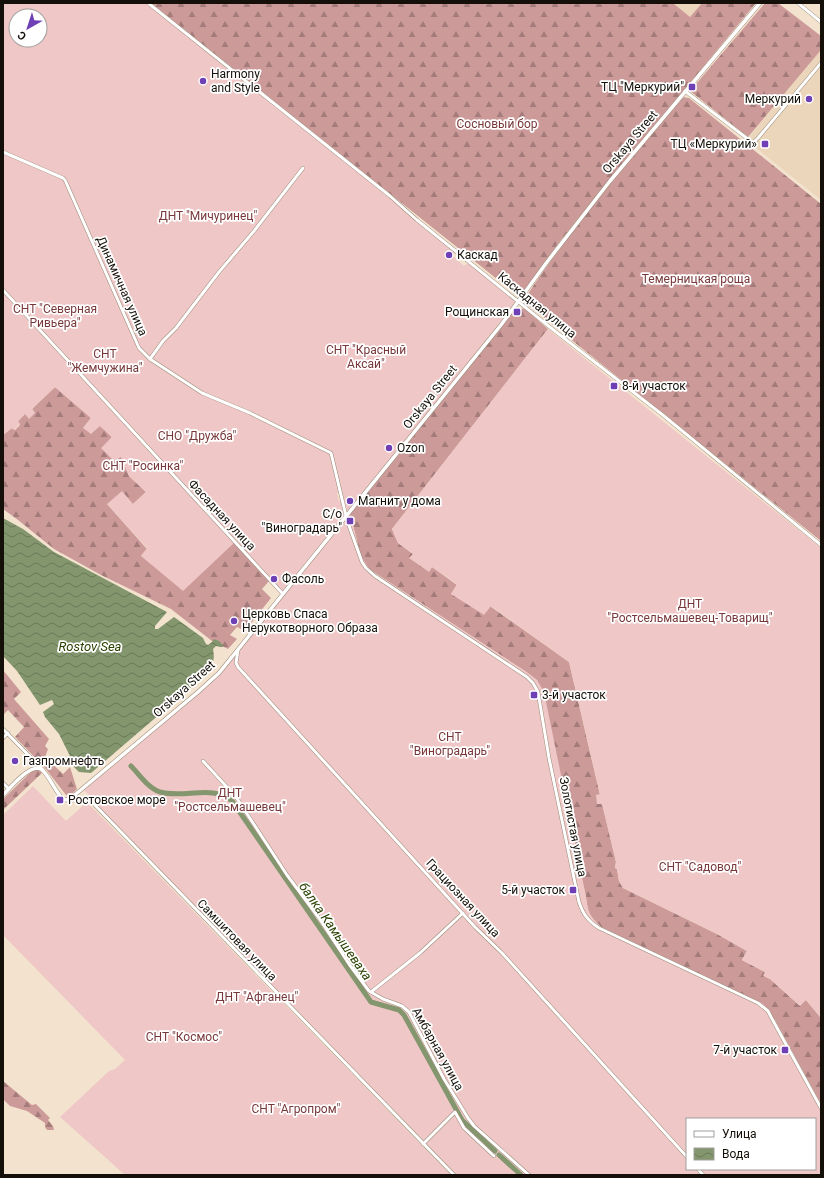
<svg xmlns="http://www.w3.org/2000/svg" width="824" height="1178" font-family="Roboto,sans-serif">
	<defs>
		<pattern id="forest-firs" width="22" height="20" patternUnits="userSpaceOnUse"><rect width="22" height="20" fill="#cc9a99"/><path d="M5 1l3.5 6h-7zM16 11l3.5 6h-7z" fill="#a47c7b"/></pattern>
		<pattern id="water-waves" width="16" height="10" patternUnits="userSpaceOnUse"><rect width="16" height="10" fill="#83966e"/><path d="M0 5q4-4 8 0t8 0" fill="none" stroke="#6a7958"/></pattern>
	</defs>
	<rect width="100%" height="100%" fill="#f3e3ce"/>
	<g fill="#ebd6bb">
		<polygon points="673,3 702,3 690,17"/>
		<polygon points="821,50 821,200 746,140"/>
	</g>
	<g fill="url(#forest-firs)">
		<polygon points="151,3 673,3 690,17 702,3 756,3 588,206 557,245 522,294 517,295"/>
		<polygon points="765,3 778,3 821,36 821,50 748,137 690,91"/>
		<path d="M682,97L689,98L821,204V541L527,304L526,297C572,226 629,162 682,97Z"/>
		<path d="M519,308L525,309L548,329L392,529L398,543L413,554L410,558L429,571L432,567L457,585L451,594L490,606L569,662L600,795L597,804L602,803L616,862L615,868L617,869L619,881L623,888L717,934L747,951L742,960L765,972L764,976L770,979L799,1005L806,1000L821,1018V1104L775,1020L601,927C589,915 588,913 586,897L537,680L525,671L369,569L361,556L350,514L361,498L515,309Z"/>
		<polygon points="55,387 91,418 83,428 100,426 112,437 102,448 121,456 129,476 146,492 133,504 107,504 147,549 141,556 235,542 270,580 262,589 271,598 245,631 237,627 230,635 237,639 228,649 212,641 171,609 101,575 54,549 18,520 3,509 3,435 12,428 15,430 20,425 18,421 25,414 35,413 32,409"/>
		<polygon points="3,670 21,692 14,699 49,739 45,746 48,749 45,757 63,774 70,767 77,789 71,795 66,795 45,768 15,737 24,727 8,710 3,715"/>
		<polygon points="33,770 39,770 42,773 3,810 3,799"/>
		<polygon points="3,1081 32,1105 36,1104 50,1118 48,1120 53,1126 54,1130 47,1130 45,1127 45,1123 27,1111 10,1106 3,1099"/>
	</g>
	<g fill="#eec7c6" fill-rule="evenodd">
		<path d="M3,3H148L456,251L453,256L464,266L469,262L515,300L514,305L348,513L342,492L337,493L339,501L342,500L345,510L343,512L345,514L282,592L235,542L183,591L141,556L147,548L107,504L122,491L133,504L146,492L129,476L121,457L114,461L101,448L112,437L100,426L91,434L83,428L91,418L55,387L32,409L35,413L29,419L25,414L18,421L20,424L14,430L12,428L3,435ZM16,16H40V40H16Z"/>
		<polygon points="548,329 821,548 821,1018 806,1000 800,1006 770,979 763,976 765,972 742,960 747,951 717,934 623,888 619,881 617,869 615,868 616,862 602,804 597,804 596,795 600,794 569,662 491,606 484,615 451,594 457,584 432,567 429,572 409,558 413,554 398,543 392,529"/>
		<path d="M350,514L361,556L369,569L525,671L537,680L544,692L586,897C588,913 589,915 601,927L762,1003L767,1008L821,1104V1175H456L102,810L97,804V803L84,790L211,682ZM687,1119H815V1169H687Z"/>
		<polygon points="33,786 66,821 87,802 451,1175 125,1175 60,1117 109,1071 115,1069 125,1060 3,935 3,815"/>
	</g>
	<path fill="url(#water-waves)" d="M3,518L23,529L54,552L167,612L155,626V629H158L174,617L203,638L206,644L208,645L212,642L214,639L219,641L224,646L221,647L216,646L213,649C215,659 213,663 209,672L91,773L79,772L74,767L69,754L59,734L45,717L43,712L54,704L52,700L40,705L17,671L3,656Z"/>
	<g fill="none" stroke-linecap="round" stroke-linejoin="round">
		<g stroke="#83966e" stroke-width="5">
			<path d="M131,766C139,774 148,788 160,792C183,799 214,784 232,801L371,1002L399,1010L404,1015L462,1120L495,1151"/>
			<polyline points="499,1155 521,1175"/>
		</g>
		<defs>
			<g id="minor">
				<polyline points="148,3 390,196 417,220 551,328 664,416 821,545"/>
				<polyline points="798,3 821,22"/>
				<polyline points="685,91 753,143 758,138 821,63"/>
				<path d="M3,152L63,178L65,180L139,348L150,359L202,393L250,413L331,453L347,520L362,562L366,568L375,576L527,677L533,683L538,692L549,758L579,902C583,914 588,921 599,928L758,1003L768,1011L771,1017L821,1108"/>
				<polyline points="3,290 282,593"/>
				<polyline points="150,359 163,341 176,328 219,272 254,231 303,168"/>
				<polyline points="238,650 236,663 238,667 475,927 502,953 687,1157"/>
				<polyline points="3,729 43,770"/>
				<polyline points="3,738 8,733"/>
				<polyline points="203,761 236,797 287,875 319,918 349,964 369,991 383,999 402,1006 409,1012 444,1079 468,1118 474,1126 529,1175"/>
				<polyline points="3,783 9,789"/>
				<polyline points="70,799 81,802 89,799 454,1175"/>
				<polyline points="371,992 420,953 463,913"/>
				<polyline points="423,1144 455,1112 464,1128 494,1156"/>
				<polyline points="698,1169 703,1175"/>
			</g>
			<path id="major" d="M3,795C10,788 32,761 42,770C48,774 55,791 62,798L66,800L70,799L198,692L219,673L501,325L547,262L610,181L760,3"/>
		</defs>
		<use href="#minor" stroke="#9a8b78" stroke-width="4"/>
		<use href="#major" stroke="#9a8b78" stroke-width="4.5"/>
		<use href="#minor" stroke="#fff" stroke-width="3"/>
		<use href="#major" stroke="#fff" stroke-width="3.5"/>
	</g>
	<g fill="#6f3fb6" stroke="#fff" stroke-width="1.5">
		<circle cx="203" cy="81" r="4"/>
		<rect x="688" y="83" width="8" height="8" rx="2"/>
		<circle cx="809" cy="99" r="4"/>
		<rect x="761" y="140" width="8" height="8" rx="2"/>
		<circle cx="449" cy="255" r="4"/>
		<rect x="513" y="308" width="8" height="8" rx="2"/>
		<rect x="610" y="382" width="8" height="8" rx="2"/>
		<circle cx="389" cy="448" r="4"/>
		<circle cx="350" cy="501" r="4"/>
		<rect x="346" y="517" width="8" height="8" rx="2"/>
		<circle cx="274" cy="579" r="4"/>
		<circle cx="234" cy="621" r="4"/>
		<rect x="530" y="691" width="8" height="8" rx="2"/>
		<circle cx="15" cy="761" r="4"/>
		<rect x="56" y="796" width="8" height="8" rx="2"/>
		<rect x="569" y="886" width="8" height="8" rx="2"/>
		<rect x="781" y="1046" width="8" height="8" rx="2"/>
	</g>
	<g text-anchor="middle" stroke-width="3.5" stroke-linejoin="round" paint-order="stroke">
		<g font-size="12" fill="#140f08" stroke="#fff" text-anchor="start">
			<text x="211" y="78">Harmony<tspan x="211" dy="14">and Style</tspan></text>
			<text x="684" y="91" text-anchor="end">ТЦ "Меркурий"</text>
			<text x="801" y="103" text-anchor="end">Меркурий</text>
			<text x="757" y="148" text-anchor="end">ТЦ «Меркурий»</text>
			<text x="457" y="259">Каскад</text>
			<text x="509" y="316" text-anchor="end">Рощинская</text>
			<text x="622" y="390">8-й участок</text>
			<text x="397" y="452">Ozon</text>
			<text x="358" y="505">Магнит у дома</text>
			<text x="342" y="518" text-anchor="end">С/о<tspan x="342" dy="14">"Виноградарь"</tspan></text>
			<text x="282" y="583">Фасоль</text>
			<text x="242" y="618">Церковь Спаса<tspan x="242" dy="14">Нерукотворного Образа</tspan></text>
			<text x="542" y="699">3-й участок</text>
			<text x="23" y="765">Газпромнефть</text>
			<text x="68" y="804">Ростовское море</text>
			<text x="565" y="894" text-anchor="end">5-й участок</text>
			<text x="777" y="1054" text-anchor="end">7-й участок</text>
		</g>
		<g font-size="12" fill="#78383a" stroke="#fff">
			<text x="497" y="128">Сосновый бор</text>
			<text x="208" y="220">ДНТ "Мичуринец"</text>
			<text x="696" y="283">Темерницкая роща</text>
			<text x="55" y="313">СНТ "Северная<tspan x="55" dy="14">Ривьера"</tspan></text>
			<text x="366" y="354">СНТ "Красный<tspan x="366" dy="14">Аксай"</tspan></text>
			<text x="105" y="358">СНТ<tspan x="105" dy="14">"Жемчужина"</tspan></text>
			<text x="197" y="440">СНО "Дружба"</text>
			<text x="143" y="470">СНТ "Росинка"</text>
			<text x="690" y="608">ДНТ<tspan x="690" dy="14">"Ростсельмашевец-Товарищ"</tspan></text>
			<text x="450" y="741">СНТ<tspan x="450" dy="14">"Виноградарь"</tspan></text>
			<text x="230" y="797">ДНТ<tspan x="230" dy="14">"Ростсельмашевец"</tspan></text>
			<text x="700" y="871">СНТ "Садовод"</text>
			<text x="257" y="1001">ДНТ "Афганец"</text>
			<text x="184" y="1041">СНТ "Космос"</text>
			<text x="296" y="1113">СНТ "Агропром"</text>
		</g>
		<g font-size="12" fill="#140f08" stroke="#fff">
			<text transform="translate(630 142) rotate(-50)" y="4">Orskaya Street</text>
			<text transform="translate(122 286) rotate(66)" y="4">Динамичная улица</text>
			<text transform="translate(537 305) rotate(39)" y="4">Каскадная улица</text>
			<text transform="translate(430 397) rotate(-51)" y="4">Orskaya Street</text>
			<text transform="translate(222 515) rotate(47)" y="4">Фасадная улица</text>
			<text transform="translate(184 689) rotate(-42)" y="4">Orskaya Street</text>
			<text transform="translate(573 827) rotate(79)" y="4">Золотистая улица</text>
			<text transform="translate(463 898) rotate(47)" y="4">Грациозная улица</text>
			<text transform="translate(237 940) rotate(46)" y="4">Самшитовая улица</text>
			<text transform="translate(438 1049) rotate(61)" y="4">Амбарная улица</text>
		</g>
		<g font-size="13" font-style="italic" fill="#2a4100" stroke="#fff">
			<text x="90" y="651">Rostov Sea</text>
			<text transform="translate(336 931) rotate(55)" y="5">балка Камышеваха</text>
		</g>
	</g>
	<rect width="824" height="1178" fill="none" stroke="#140f08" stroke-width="8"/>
	<rect x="686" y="1118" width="130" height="52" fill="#ffffff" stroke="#a19f9c"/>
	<rect x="694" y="1131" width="20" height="6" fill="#ffffff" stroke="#a19f9c"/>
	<text x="722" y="1138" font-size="12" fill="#140f08">Улица</text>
	<rect x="694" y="1148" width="20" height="12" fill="url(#water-waves)" stroke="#a19f9c"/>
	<text x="722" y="1158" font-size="12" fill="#140f08">Вода</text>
	<g transform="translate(28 28) rotate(219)"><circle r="19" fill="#ffffff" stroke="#a19f9c"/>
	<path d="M0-3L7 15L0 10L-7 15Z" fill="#6f3fb6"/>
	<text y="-6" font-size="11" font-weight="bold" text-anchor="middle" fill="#140f08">С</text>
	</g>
</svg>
